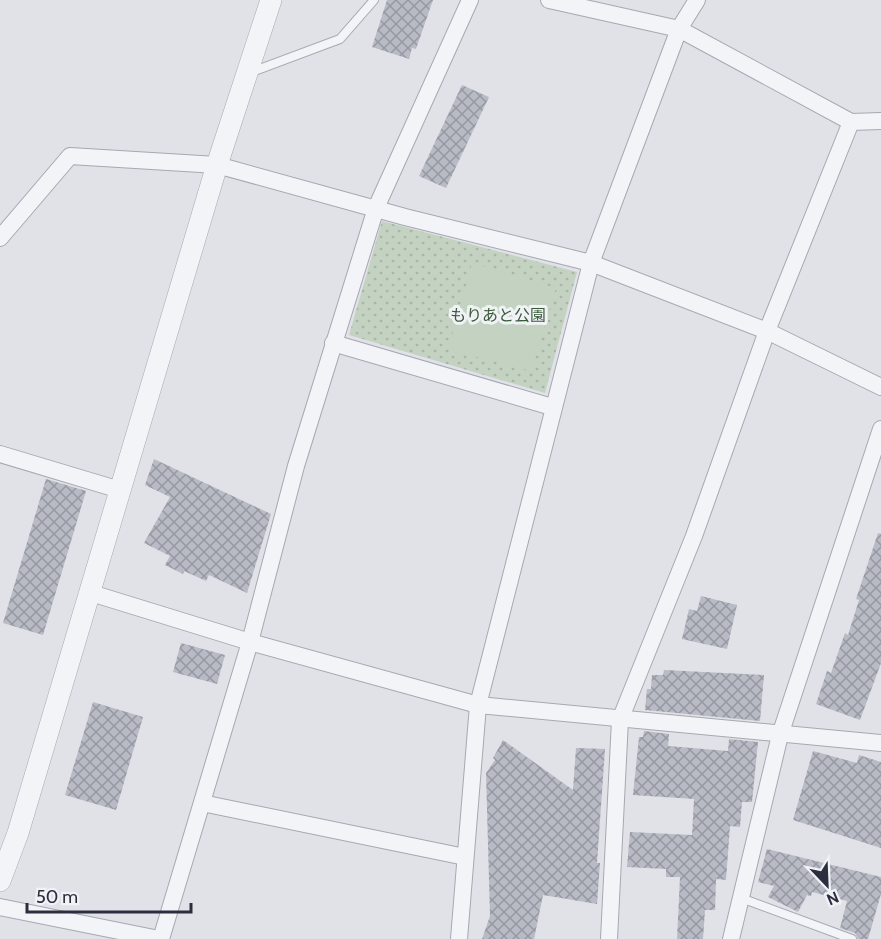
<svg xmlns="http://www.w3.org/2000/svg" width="881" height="939" font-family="Cabin,'Noto Sans JP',sans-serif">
	<defs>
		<pattern id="grass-dots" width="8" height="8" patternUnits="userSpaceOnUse" patternTransform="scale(1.5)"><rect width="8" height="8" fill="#c4d2c2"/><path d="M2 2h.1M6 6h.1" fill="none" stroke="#a9b5a8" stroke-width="1.8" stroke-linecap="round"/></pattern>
		<pattern id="building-cross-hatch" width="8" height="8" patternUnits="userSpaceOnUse" patternTransform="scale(1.5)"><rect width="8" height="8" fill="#b8bbc5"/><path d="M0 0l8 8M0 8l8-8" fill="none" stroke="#9698a1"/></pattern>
	</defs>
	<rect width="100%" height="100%" fill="#e1e2e8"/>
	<polygon fill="url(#grass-dots)" points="382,221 577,272 545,393 349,335"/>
	<polygon fill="#c4d2c2" points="472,263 556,288 531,371 448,350"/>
	<g fill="url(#building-cross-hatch)">
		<polygon points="387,0 433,0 416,49 412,48 409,59 372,47"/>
		<polygon points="462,85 489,97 446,188 419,176"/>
		<polygon points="154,459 271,514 247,593 209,575 206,581 184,571 183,574 165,565 170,556 144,543 170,497 145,485"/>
		<polygon points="46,479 86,491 43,635 3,623"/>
		<polygon points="878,533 881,534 881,663 860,720 816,704 827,671 831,673 845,633 848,635 859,600 856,599"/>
		<polygon points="701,596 737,605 727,649 682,639 689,609 697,611"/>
		<polygon points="181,643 225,655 217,684 173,672"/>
		<polygon points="664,670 764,675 760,721 645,710 647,689 651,689 652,675 663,675"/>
		<polygon points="93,702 143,717 116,810 65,795"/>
		<polygon points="644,731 669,734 668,746 728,751 729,739 758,742 752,802 742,802 740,827 730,826 726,880 716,879 715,910 705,910 703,939 677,939 680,877 666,877 666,869 627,867 630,832 692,835 694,799 633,795 639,737 643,737"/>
		<polygon points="503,740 573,790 576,748 605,749 597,863 600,863 597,904 543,895 534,939 482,939 490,916 486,773 495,760 493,758"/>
		<polygon points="813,751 857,763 859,755 881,762 881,848 793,820"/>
		<polygon points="767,849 881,877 881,894 868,939 858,939 855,933 840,928 847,901 812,892 811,896 807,895 798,912 768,897 774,886 758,882"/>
	</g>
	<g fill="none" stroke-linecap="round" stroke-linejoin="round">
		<defs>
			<g id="service">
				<polyline points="249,73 340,39 374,0"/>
				<polyline points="741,898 852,939"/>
			</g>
			<g id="minor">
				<polyline points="549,0 679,29 697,0"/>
				<polyline points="0,238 70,156 217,165 405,217 591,263 767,331 881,387"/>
				<polyline points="333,343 552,407"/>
				<polyline points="0,454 120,490"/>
				<polyline points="91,593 250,642 478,705 881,743"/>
				<polyline points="202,803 465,857"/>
				<polyline points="0,907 159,939"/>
				<polyline points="161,939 250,642 296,466 376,208 470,0"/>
				<polyline points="459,939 478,705 591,263 679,29 851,122 881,121"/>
				<polyline points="609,939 620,720 694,536 767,331 851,122"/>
				<polyline points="731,939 780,735 881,429"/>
			</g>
			<polyline id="tertiary" points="0,881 18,833 217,165 271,0"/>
		</defs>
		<use href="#service" stroke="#a6a8b2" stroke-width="10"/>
		<use href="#minor" stroke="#a6a8b2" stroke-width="18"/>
		<use href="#tertiary" stroke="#a6a8b2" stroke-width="22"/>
		<use href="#service" stroke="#f3f4f7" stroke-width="8"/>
		<use href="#minor" stroke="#f3f4f7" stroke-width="16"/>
		<use href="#tertiary" stroke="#f3f4f7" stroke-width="21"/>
	</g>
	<g text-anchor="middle" stroke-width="6" stroke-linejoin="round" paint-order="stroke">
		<g font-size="16" fill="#395a39" stroke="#f0f2f6">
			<text x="498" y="321">もりあと公園</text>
		</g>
	</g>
	<g transform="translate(827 885) rotate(157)" stroke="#f0f2f6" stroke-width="4.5" paint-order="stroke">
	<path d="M0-4.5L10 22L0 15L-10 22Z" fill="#2a2e3f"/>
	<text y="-9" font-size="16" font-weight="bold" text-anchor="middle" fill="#2a2e3f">N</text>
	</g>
	<path d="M27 903v9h164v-9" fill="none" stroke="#2a2e3f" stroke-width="3"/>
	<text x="36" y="903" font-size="18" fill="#2a2e3f" stroke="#f0f2f6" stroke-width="4.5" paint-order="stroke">50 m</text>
</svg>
